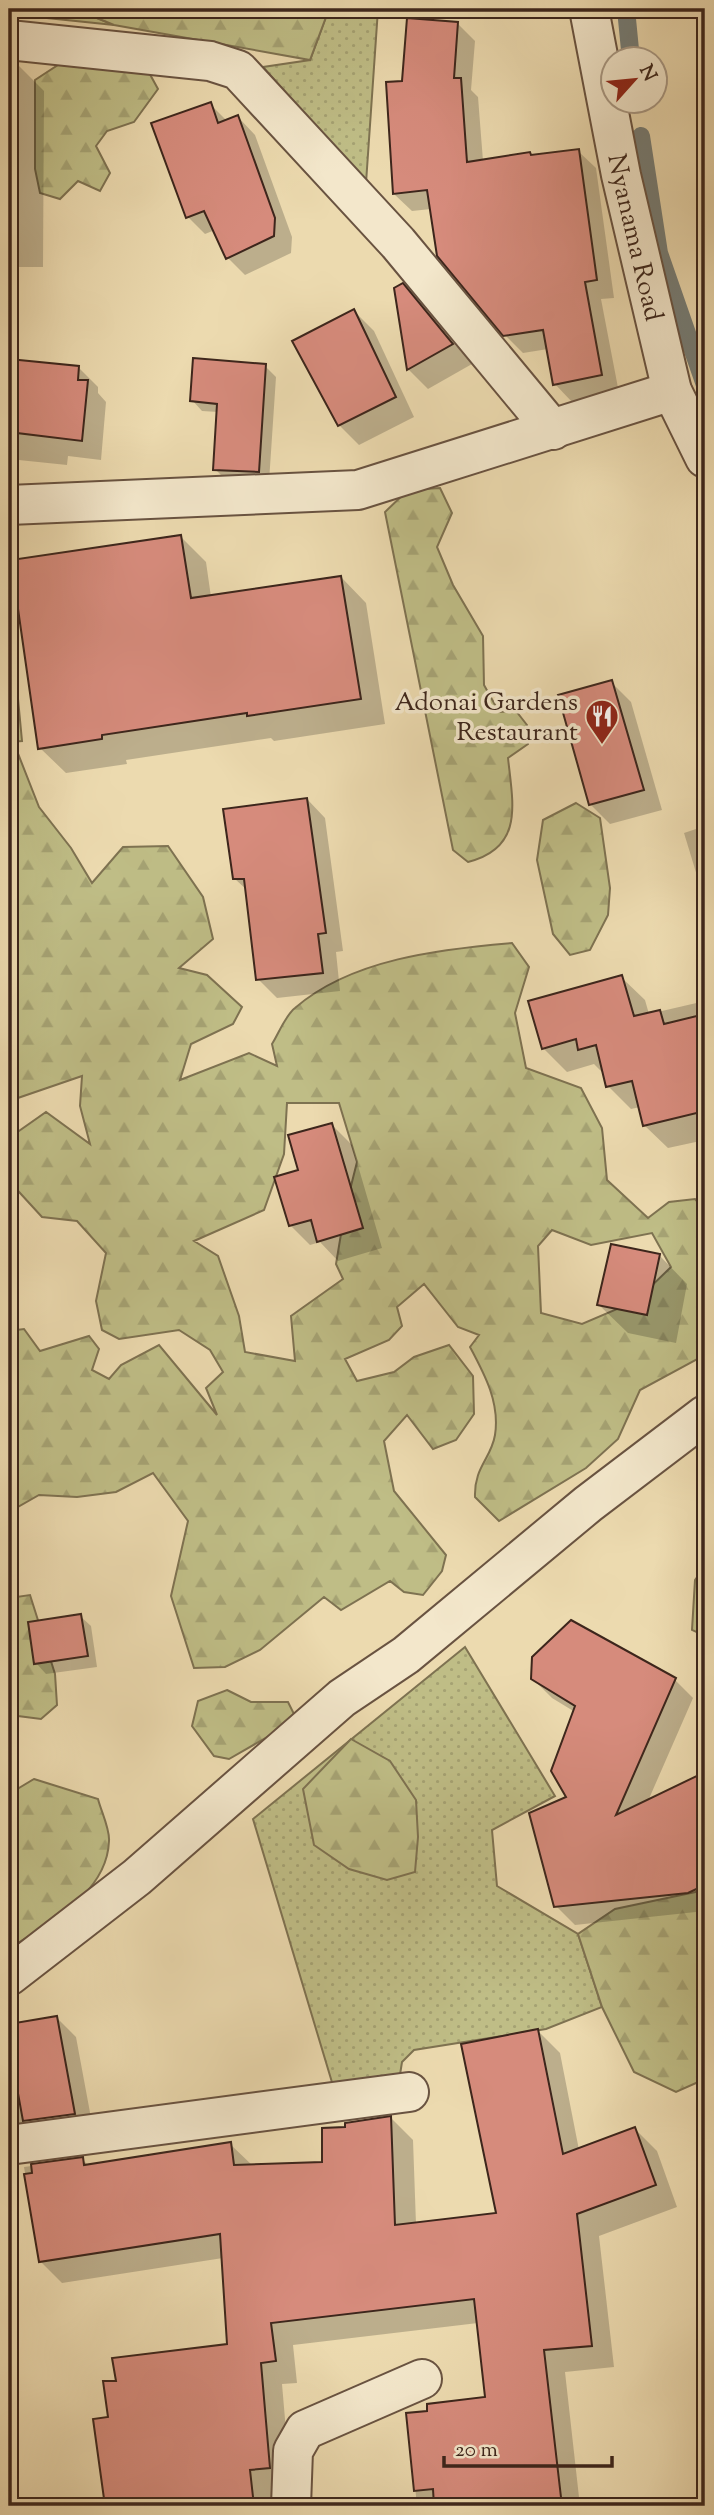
<svg xmlns="http://www.w3.org/2000/svg" width="714" height="2515" font-family="'Sorts Mill Goudy',serif">
	<defs>
		<pattern id="grass-dots" width="8" height="8" patternUnits="userSpaceOnUse" patternTransform="scale(1.75)"><rect width="8" height="8" fill="#bfbd86"/><path d="M2 2h.1M6 6h.1" fill="none" stroke="#a5a273" stroke-width="1.8" stroke-linecap="round"/></pattern>
		<pattern id="forest-firs" width="22" height="20" patternUnits="userSpaceOnUse" patternTransform="scale(1.75)"><rect width="22" height="20" fill="#bfbd86"/><path d="M5 1l3.5 6h-7zM16 11l3.5 6h-7z" fill="#a5a273"/></pattern>
	</defs>
	<rect width="100%" height="100%" fill="#ecdaaf"/>
	<filter id="stains"><feTurbulence type="fractalNoise" baseFrequency=".00286" numOctaves="4"/><feColorMatrix values="0 0 0 0 .2 0 0 0 0 .09 0 0 0 0 .02 0 0 0 .5 -.17"/></filter>
	<radialGradient id="worn" r=".72"><stop offset=".6" stop-color="#630" stop-opacity="0"/><stop offset="1" stop-color="#630" stop-opacity=".3"/></radialGradient>
	<g fill="url(#grass-dots)" stroke="#7e7251" stroke-width="2">
		<polygon points="9,9 75,9 114,25 9,14"/>
		<polygon points="329,9 378,9 366,183 263,67 310,60"/>
		<polygon points="9,604 22,741 9,742"/>
		<polygon points="465,1647 555,1796 492,1830 497,1886 578,1934 602,2007 546,2029 414,2050 402,2062 399,2081 334,2089 253,1819"/>
	</g>
	<g fill="url(#forest-firs)" stroke="#7e7251" stroke-width="2" fill-rule="evenodd">
		<polygon points="75,9 329,9 310,60 114,25"/>
		<polygon points="101,59 147,69 158,89 134,122 107,131 96,146 110,173 100,191 78,181 60,199 40,193 35,169 35,80 58,65"/>
		<path d="M440,488L452,513L437,547L453,585L483,636L484,685L499,712L516,711L527,725L528,744L508,758C513,804 524,848 468,862L453,850L385,512L408,490Z"/>
		<path d="M9,746L17,751L39,807L71,848L92,883L123,847L168,846L203,897L213,939L179,968L207,975L242,1007L233,1024L191,1044L180,1080L249,1053L277,1066L272,1044C279,1033 285,1016 295,1008C351,959 441,949 512,943L529,967L515,1013L526,1068L581,1088L602,1128L607,1180L648,1218L669,1202L695,1199L705,1210V1355L640,1390L618,1439L586,1468L499,1521L475,1497C474,1467 491,1459 495,1435C500,1403 485,1375 470,1347L479,1335L458,1327L424,1284L397,1307L402,1326L389,1340L345,1359L357,1381L394,1372L414,1357L449,1345L473,1376L474,1414L456,1440L433,1449L407,1415L384,1441L394,1491L446,1555L442,1571L423,1595L404,1592L390,1581L341,1610L324,1597L260,1650L225,1667L194,1668L171,1596L188,1521L153,1473L116,1492L77,1497L39,1495L9,1512V1331L24,1329L40,1351L89,1336L99,1349L92,1370L109,1379L121,1365L159,1345L217,1415L206,1388L223,1372L210,1350L179,1330L119,1339L102,1330L96,1301L106,1253L77,1221L42,1217L9,1181V1138L46,1112L90,1144L80,1106L82,1076L9,1101ZM287,1103H339L357,1162L345,1210L336,1264L343,1279L291,1316L295,1361L245,1352L239,1316L218,1256L194,1241L264,1210L284,1154ZM552,1230L591,1245L652,1233L671,1267L636,1301L582,1324L541,1313L538,1246Z"/>
		<polygon points="576,803 600,818 610,888 608,915 590,950 570,955 553,934 537,860 543,820"/>
		<polygon points="705,1566 705,1636 692,1630 695,1580"/>
		<polygon points="30,1595 55,1674 57,1705 41,1719 18,1716 9,1703 9,1598"/>
		<polygon points="227,1690 251,1702 288,1702 297,1720 229,1759 214,1756 192,1726 198,1701"/>
		<polygon points="351,1739 390,1761 416,1800 418,1837 415,1872 387,1880 349,1869 314,1845 303,1789"/>
		<path d="M34,1779L98,1799C101,1811 110,1829 109,1841C107,1895 47,1923 9,1949V1794Z"/>
		<polygon points="705,1890 705,2079 676,2092 634,2072 602,2007 578,1934 615,1909"/>
	</g>
	<g fill="#0003">
		<polygon points="457,23 475,41 471,90 478,97 483,161 530,153 532,156 578,151 596,168 614,298 601,299 619,393 572,402 555,384 548,349 523,353 505,335 431,209 412,211 394,194 404,83"/>
		<polygon points="9,66 19,66 44,91 43,267 9,267"/>
		<polygon points="210,104 227,121 238,117 255,135 292,237 291,253 245,275 228,258 215,230 205,234 188,217"/>
		<polygon points="705,136 705,154 700,138"/>
		<polygon points="403,286 472,364 428,389 408,369"/>
		<polygon points="354,311 374,331 414,417 359,445 339,425"/>
		<polygon points="9,361 78,367 98,387 98,393 106,402 101,460 68,456 67,465 9,459"/>
		<polygon points="265,366 276,377 269,482 226,480 215,469 218,412 202,411 192,400"/>
		<polygon points="180,536 206,562 211,597 341,577 366,603 385,724 274,741 271,738 126,760 127,764 66,773 40,748"/>
		<polygon points="611,682 631,702 662,810 610,824 591,805"/>
		<polygon points="307,799 325,818 343,951 336,952 340,991 277,998 258,979 248,891 235,879"/>
		<polygon points="705,826 705,886 698,879 684,833"/>
		<polygon points="621,977 645,1000 649,1014 705,1001 705,1140 668,1148 644,1125 640,1107 631,1109 608,1086 603,1073 594,1064 567,1072 543,1048"/>
		<polygon points="332,1125 352,1145 382,1248 338,1261 320,1242 310,1245 290,1225 300,1171"/>
		<polygon points="659,1255 687,1284 676,1343 628,1333 599,1305"/>
		<polygon points="80,1616 91,1626 97,1667 46,1674 36,1663"/>
		<polygon points="533,1679 675,1680 693,1698 648,1801 705,1774 705,1911 575,1925 556,1906 575,1712 552,1698"/>
		<polygon points="56,2017 76,2037 94,2134 37,2141 17,2121 9,2074 16,2073 9,2026"/>
		<polygon points="538,2031 560,2053 579,2150 635,2129 657,2151 677,2207 599,2236 614,2367 565,2372 580,2506 417,2506 408,2415 487,2399 478,2323 293,2345 297,2383 282,2384 291,2489 278,2506 107,2506 95,2421 110,2418 118,2382 229,2345 223,2258 62,2283 40,2261 24,2167 82,2159 89,2166 230,2144 253,2166 324,2163 347,2129 391,2118 413,2140 416,2224 498,2214"/>
	</g>
	<g fill="none" stroke-linecap="round" stroke-linejoin="round">
		<g stroke="#767e78" stroke-width="18">
			<polyline points="626,9 631,60"/>
			<polyline points="641,136 659,253 705,385"/>
		</g>
	</g>
	<g fill="#d68b7c" stroke="#3d261c" stroke-width="2">
		<polygon points="407,18 458,22 454,78 461,78 467,162 530,152 531,155 579,149 597,280 585,282 602,375 553,385 543,330 503,336 437,256 427,190 393,194 386,82 402,81"/>
		<polygon points="211,102 218,123 238,115 275,218 274,236 226,259 204,211 186,218 151,123"/>
		<polygon points="403,283 453,344 407,370 394,288"/>
		<polygon points="354,309 396,397 338,426 292,341"/>
		<polygon points="193,358 266,364 259,472 213,470 217,404 190,401"/>
		<polygon points="9,359 79,366 78,380 88,380 82,441 9,432"/>
		<polygon points="181,535 191,598 341,576 361,699 247,716 247,713 102,735 102,739 38,749 11,560"/>
		<polygon points="612,680 644,790 589,805 558,695"/>
		<polygon points="307,798 326,933 318,934 323,973 256,980 244,879 233,879 223,809"/>
		<polygon points="622,975 634,1016 660,1010 664,1024 705,1014 705,1111 643,1126 632,1081 606,1087 596,1045 578,1050 576,1039 542,1049 528,1001"/>
		<polygon points="332,1123 363,1228 317,1242 311,1220 289,1226 274,1177 298,1170 288,1135"/>
		<polygon points="611,1244 660,1254 647,1315 597,1305"/>
		<polygon points="81,1614 88,1656 34,1664 28,1622"/>
		<polygon points="571,1620 676,1678 616,1815 705,1772 705,1885 688,1893 554,1907 529,1813 566,1797 551,1771 575,1706 531,1679 532,1657"/>
		<polygon points="57,2016 75,2114 23,2121 9,2044 9,2024"/>
		<polygon points="538,2029 563,2154 635,2127 656,2185 577,2214 592,2346 544,2350 562,2506 434,2506 433,2489 414,2491 406,2413 427,2411 427,2404 485,2397 474,2299 271,2323 276,2361 261,2363 270,2468 250,2470 254,2506 105,2506 93,2419 108,2417 103,2381 116,2381 112,2358 227,2344 220,2234 39,2262 24,2174 32,2173 31,2164 83,2157 84,2165 231,2142 234,2165 322,2162 322,2128 345,2127 345,2123 391,2116 395,2225 496,2213 461,2044"/>
	</g>
	<g fill="none" stroke-linecap="round" stroke-linejoin="round">
		<defs>
			<g id="minor">
				<polyline points="9,40 210,61 238,70 398,243 553,430"/>
				<polyline points="9,505 358,490 672,391"/>
				<polyline points="9,1976 137,1877 342,1698 406,1655 588,1504 705,1415"/>
				<polyline points="9,2145 409,2092"/>
				<polyline points="291,2506 293,2451 305,2430 422,2379"/>
			</g>
			<g id="tertiary">
				<path id="s1" d="M589,9L621,175L672,391L705,458"/>
			</g>
		</defs>
		<use href="#minor" stroke="#695341" stroke-width="42"/>
		<use href="#tertiary" stroke="#695341" stroke-width="42"/>
		<use href="#minor" stroke="#f3e7cb" stroke-width="38"/>
		<use href="#tertiary" stroke="#f3e7cb" stroke-width="38"/>
	</g>
	<defs>
		<symbol id="restaurant-pin" viewBox="-11 -11 22 30"><path d="M0 17L-7.5 6A9.5 9.5 0 1 1 7.5 6Z" fill="#8f2418" stroke="#f3e7cb"/><path d="M-5-6h1v4h1v-4h1v4h1v-4h1v5L-1.5 .5V6h-2V.5L-5-1ZM5-6V6H3V1.5H1.5Q1.5-4 5-6Z" fill="#fff"/></symbol>
	</defs>
	<g fill-rule="evenodd">
		<use href="#restaurant-pin" x="583" y="697" width="38" height="52"/>
	</g>
	<g text-anchor="middle" stroke-width="7" stroke-linejoin="round" paint-order="stroke">
		<g font-size="26" fill="#3d261c" stroke="#f3e7cb">
			<text dy="9" stroke="none"><textPath href="#s1" startOffset="233">Nyanama Road</textPath></text>
		</g>
		<g font-size="26" fill="#3d261c" stroke="#f3e7cb" text-anchor="end">
			<text x="578" y="710">Adonai Gardens<tspan x="578" dy="30">Restaurant</tspan></text>
		</g>
	</g>
	<rect width="714" height="2515" fill="none" stroke="#ecdaaf" stroke-width="35"/>
	<rect x="10" y="10" width="693" height="2494" fill="none" stroke="#3d261c" stroke-width="3.5"/>
	<rect x="18" y="18" width="679" height="2480" fill="none" stroke="#3d261c" stroke-width="2"/>
	<g transform="translate(634 80) rotate(63)"><circle r="33" fill="#f3e7cb" stroke="#aa9a85" stroke-width="2"/>
	<path d="M0-5L12 26L0 18L-12 26Z" fill="#8f2418"/>
	<text y="-10" font-size="19" font-weight="bold" text-anchor="middle" fill="#3d261c">N</text>
	</g>
	<path d="M444 2456v10h168v-10" fill="none" stroke="#3d261c" stroke-width="3.5"/>
	<text x="455" y="2456" font-size="21" fill="#3d261c" stroke="#f3e7cb" stroke-width="5" paint-order="stroke">20 m</text>
	<rect width="100%" height="100%" filter="url(#stains)"/>
	<rect width="100%" height="100%" fill="url(#worn)"/>
</svg>
